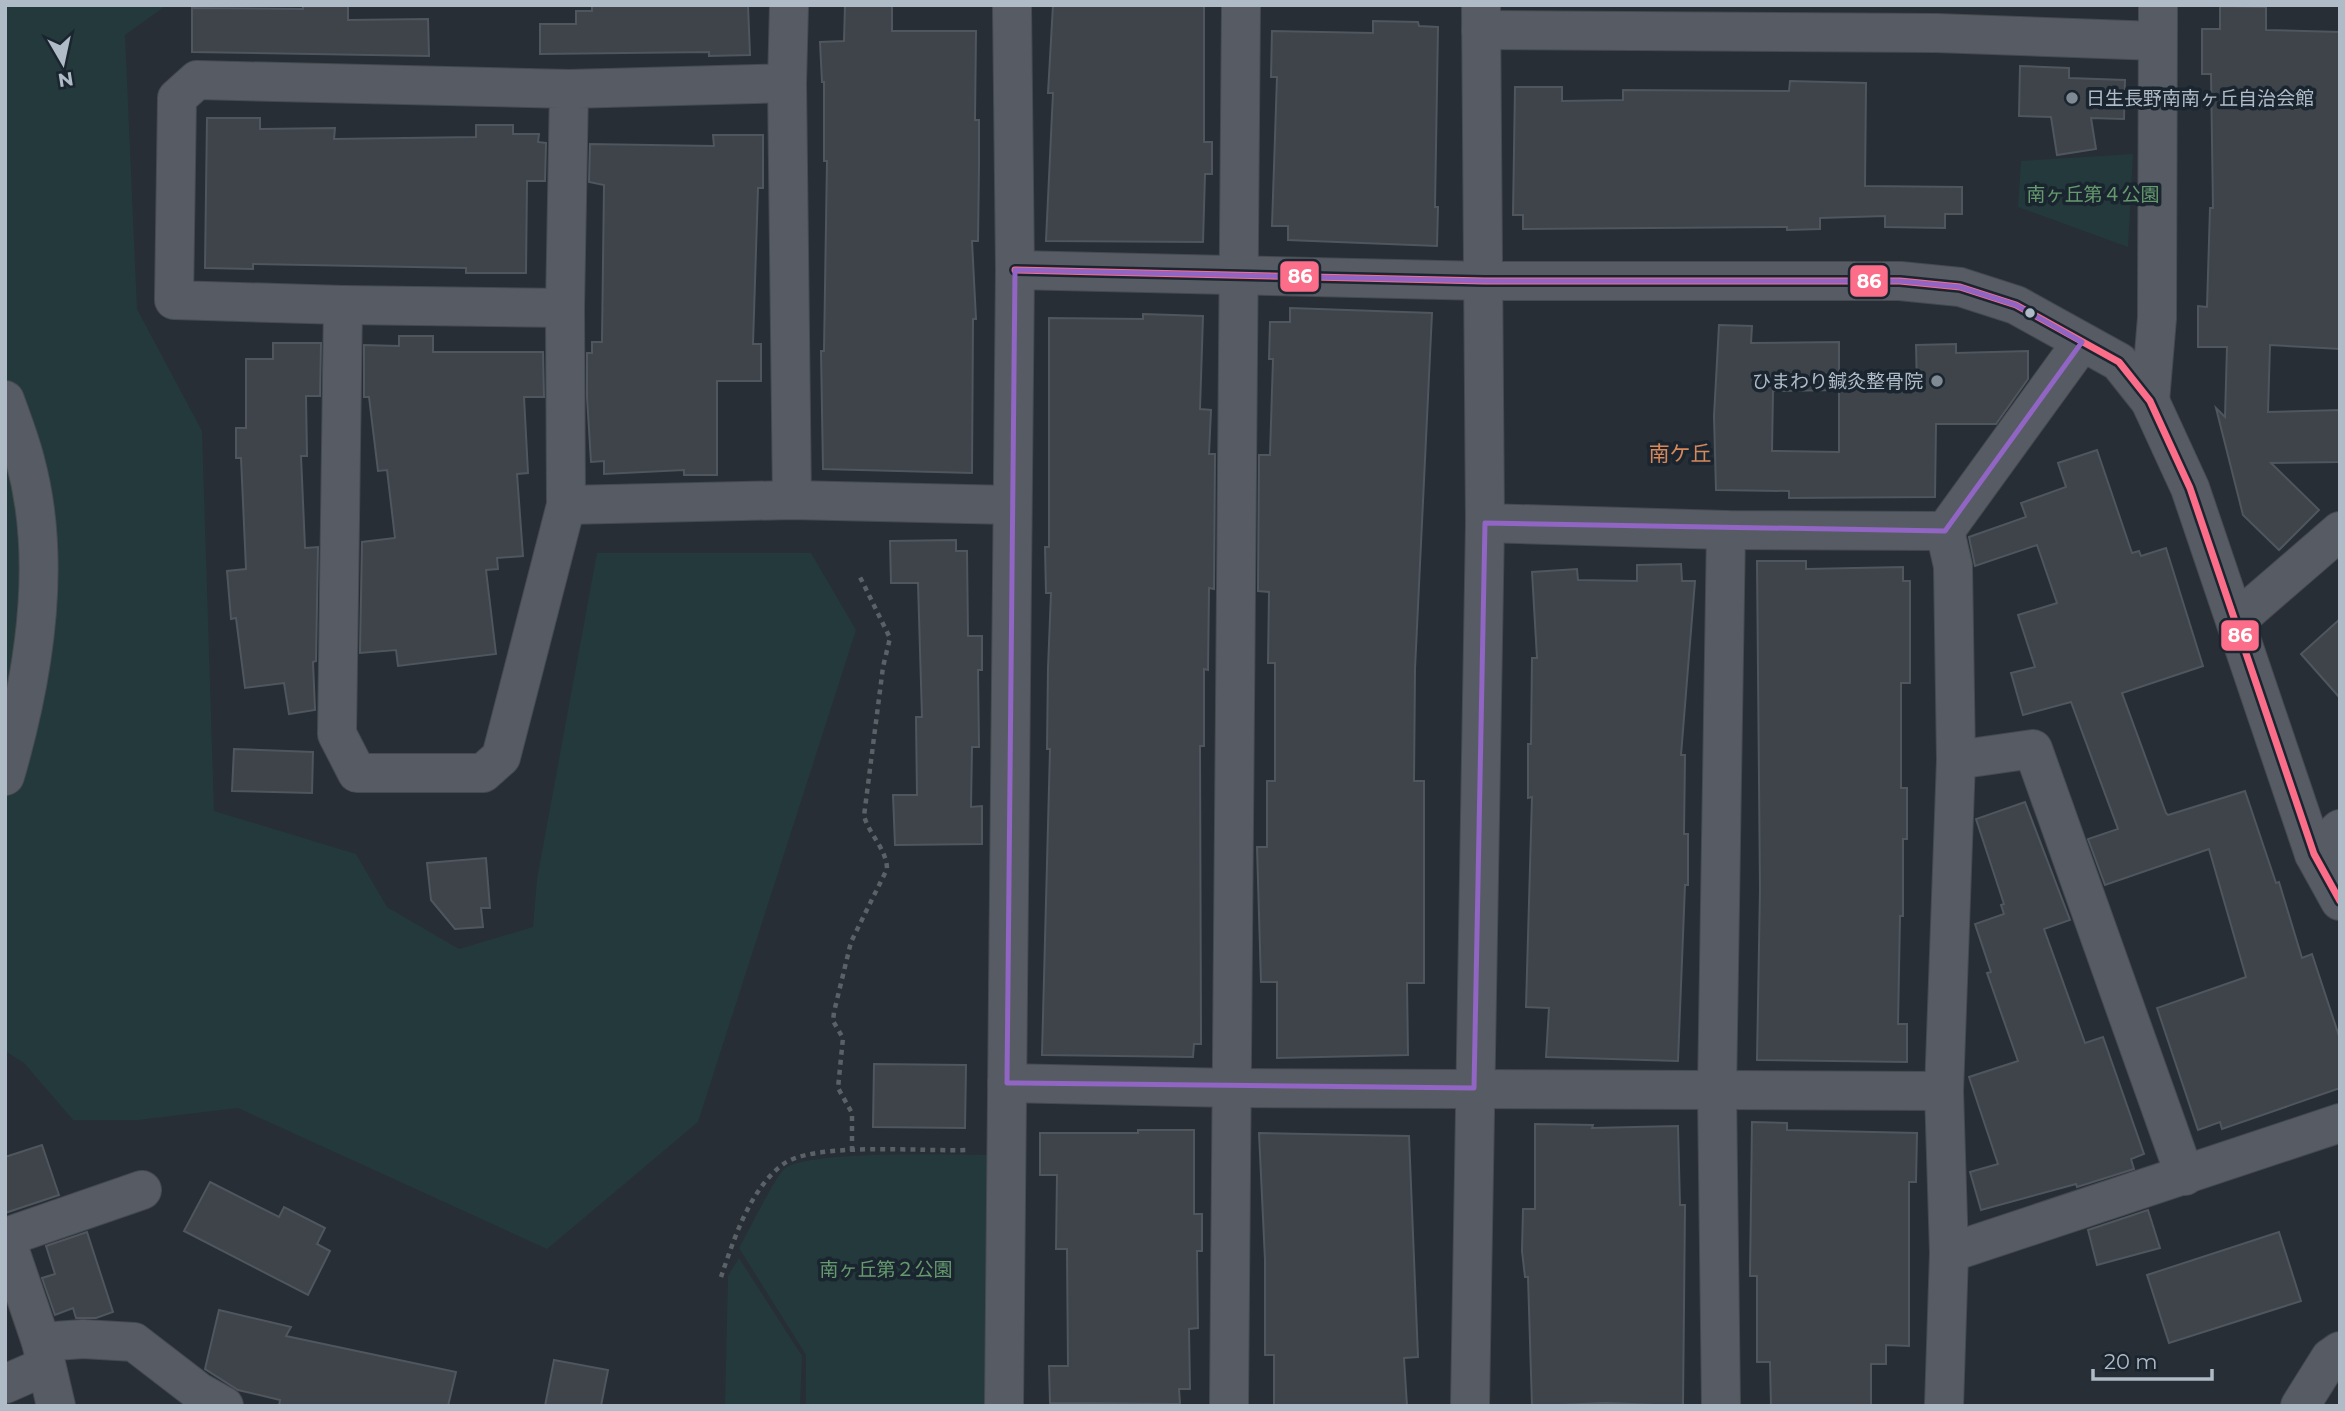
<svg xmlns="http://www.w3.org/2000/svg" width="2345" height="1411" font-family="Montserrat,'Noto Sans JP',sans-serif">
	<rect width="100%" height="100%" fill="#272e35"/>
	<g fill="#24393b">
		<polygon points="5,5 167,5 125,35 137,309 202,431 214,811 356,854 387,907 459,949 533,927 537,879 597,553 811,553 856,630 698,1122 547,1249 238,1108 138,1120 73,1120 24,1063 5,1051"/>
		<polygon points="2133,154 2128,247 2018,207 2021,161"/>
		<path d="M1001,1155L998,1406H806V1355L739,1248C748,1232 774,1179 784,1169C807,1149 964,1155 1001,1155Z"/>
		<polygon points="739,1258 802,1356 800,1406 725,1406 728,1276"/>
	</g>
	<g fill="#3e444a" stroke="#4f565e" stroke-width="2" fill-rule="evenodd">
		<polygon points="303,5 348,5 348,20 428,19 429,56 192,52 192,8 303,9"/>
		<polygon points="592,5 748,5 750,55 709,56 709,52 540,54 540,24 576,24 576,11 592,11"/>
		<polygon points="845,5 892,5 892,31 976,31 975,120 979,120 979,164 978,241 972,241 976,319 973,319 972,473 823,469 821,351 824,351 827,161 824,161 824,82 822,82 820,42 844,41"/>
		<polygon points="1053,5 1204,5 1204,142 1212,142 1212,174 1205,174 1203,242 1046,241 1053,93 1048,93"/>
		<polygon points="2220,6 2266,7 2266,30 2340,32 2340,349 2270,345 2268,412 2340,410 2340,462 2271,463 2319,510 2279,550 2243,515 2216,408 2225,417 2227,347 2198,347 2198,306 2207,307 2210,208 2213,208 2211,74 2202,74 2202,29 2220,29"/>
		<polygon points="1373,21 1418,22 1419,26 1438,27 1435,207 1438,207 1437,246 1288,240 1288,226 1272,226 1277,77 1271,77 1272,31 1373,33"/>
		<polygon points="2020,66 2069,68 2069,78 2125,80 2124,119 2091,118 2096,149 2057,155 2051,117 2019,116"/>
		<polygon points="1790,81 1866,83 1865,186 1962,187 1962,214 1945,214 1945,228 1885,227 1885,216 1820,218 1820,229 1787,230 1787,227 1523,229 1523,215 1513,215 1515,87 1562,87 1562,101 1623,100 1623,90 1789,91"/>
		<polygon points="207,118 260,118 260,129 335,128 334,139 476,137 476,125 513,125 513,134 539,134 538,142 546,143 545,181 527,181 526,273 466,273 466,268 253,264 253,269 205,268"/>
		<polygon points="713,135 763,135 763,188 758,188 753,344 761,344 761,381 717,381 717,475 684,475 684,470 604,474 604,461 591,462 587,397 587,353 592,353 592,342 602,342 604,185 589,182 590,144 714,146"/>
		<polygon points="1290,308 1432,313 1415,669 1414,781 1424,781 1424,983 1407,983 1408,1055 1277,1058 1277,982 1261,982 1257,847 1267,847 1267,781 1275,781 1275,663 1268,663 1269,592 1258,591 1259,455 1270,455 1273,359 1269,359 1270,322 1290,322"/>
		<polygon points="1143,314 1203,316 1200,409 1211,410 1209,454 1215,454 1214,589 1209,588 1208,670 1204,669 1204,746 1200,746 1201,1044 1194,1044 1193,1057 1042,1055 1050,749 1047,749 1048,668 1051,593 1046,593 1045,547 1049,547 1049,318 1143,319"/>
		<path d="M1719,325L1752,326L1751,343L1839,342V387H1917L1916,345L1956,344V353L2028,351V379L1996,424H1936L1935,497L1789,498V491L1716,490L1714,416ZM1839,390V452L1772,451L1773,391Z"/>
		<polygon points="399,336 433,336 433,352 543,352 544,397 524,397 528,473 517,474 523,556 497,558 498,569 486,570 496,654 398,666 396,650 360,653 362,542 395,538 387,470 378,471 369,397 364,397 364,345 399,346"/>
		<polygon points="273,343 321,343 320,396 306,396 307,456 301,456 305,548 318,547 316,661 313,662 315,710 289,714 284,683 245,688 236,618 231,619 227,571 246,569 241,458 236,458 236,428 246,428 246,359 273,359"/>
		<polygon points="2097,450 2132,553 2139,551 2141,556 2166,548 2203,666 2122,693 2166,813 2168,815 2245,791 2276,883 2279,882 2302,958 2312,954 2340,1039 2340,1088 2222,1129 2220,1122 2198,1130 2157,1008 2246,977 2209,849 2105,885 2088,839 2118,829 2071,702 2023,715 2011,673 2035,667 2018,615 2057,603 2037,545 1975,566 1969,537 2026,517 2021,503 2066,487 2058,463"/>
		<polygon points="956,540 956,551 967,551 968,636 982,636 982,670 978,670 979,747 972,747 971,807 982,806 982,844 895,845 893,795 917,795 916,717 922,717 918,583 891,583 890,541"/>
		<polygon points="1757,561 1806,561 1806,569 1903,567 1903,581 1910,581 1910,683 1901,683 1901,788 1907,788 1907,839 1903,839 1903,916 1900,916 1898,1024 1907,1024 1907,1062 1757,1060 1760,889"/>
		<polygon points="1681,564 1682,581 1695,581 1681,755 1685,755 1684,834 1688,834 1688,885 1685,885 1678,1061 1546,1057 1549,1008 1526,1007 1532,797 1528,798 1528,744 1531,744 1532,658 1537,658 1532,572 1577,569 1578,580 1637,581 1637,565"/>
		<polygon points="2340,619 2340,698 2301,654"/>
		<polygon points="234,749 313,752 312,793 232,791"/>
		<polygon points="2025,802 2070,920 2044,929 2085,1043 2103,1037 2144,1154 2131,1159 2134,1169 2077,1187 2076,1184 1981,1210 1970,1172 1998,1164 1969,1077 2018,1061 1987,973 1991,972 1975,924 2004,914 2001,905 2004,904 1976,819"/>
		<polygon points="486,858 490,908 481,908 483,927 455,929 431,900 427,863"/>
		<polygon points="874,1064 966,1065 965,1128 873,1127"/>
		<polygon points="1752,1122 1787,1123 1787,1130 1917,1133 1916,1182 1909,1182 1909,1346 1886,1345 1886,1364 1871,1364 1871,1406 1771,1406 1770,1362 1757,1362 1757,1276 1750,1276"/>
		<polygon points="1535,1124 1593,1125 1592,1128 1678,1126 1680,1205 1685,1205 1683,1406 1606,1403 1532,1406 1528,1277 1525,1277 1522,1251 1523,1209 1535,1209"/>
		<polygon points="1138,1130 1194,1130 1194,1214 1202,1214 1202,1251 1197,1251 1198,1328 1189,1329 1190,1389 1179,1389 1180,1404 1050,1403 1049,1366 1068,1366 1067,1249 1056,1249 1057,1175 1040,1175 1040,1133 1138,1133"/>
		<polygon points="1259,1133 1409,1136 1418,1357 1404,1358 1407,1406 1274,1406 1274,1355 1265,1355 1265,1260"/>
		<polygon points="42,1145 59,1195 5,1213 5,1157"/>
		<polygon points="210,1182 279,1217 284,1207 325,1228 317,1244 330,1251 308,1295 184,1231"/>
		<polygon points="2148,1210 2160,1248 2097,1265 2088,1230"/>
		<polygon points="87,1232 113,1312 96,1318 76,1318 73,1308 55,1315 42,1278 55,1274 46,1246"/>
		<polygon points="2279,1232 2301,1301 2169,1343 2147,1275"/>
		<polygon points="219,1310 291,1327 286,1336 456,1372 448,1406 279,1406 280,1400 238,1390 205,1369"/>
		<polygon points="554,1360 608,1370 601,1406 545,1406"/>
	</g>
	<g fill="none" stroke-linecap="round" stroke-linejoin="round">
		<defs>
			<g id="minor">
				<polyline points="1481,30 1936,33 2157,41"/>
				<polyline points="787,83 792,500"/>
				<polyline points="569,89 565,308 566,505 501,757 483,773 357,773 337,734 343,305 174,300 177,98 197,80 569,89 787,83 789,5"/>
				<polyline points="1015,270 1484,281"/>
				<polyline points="343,305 565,308"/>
				<path d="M5,400C12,420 20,440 25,460C53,562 34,677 5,776"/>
				<polyline points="566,505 792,500 1011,505"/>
				<polyline points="1485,523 1726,530 1945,531"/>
				<polyline points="1945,531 2082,342"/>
				<polyline points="2237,620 2340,531"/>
				<polyline points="1956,760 2033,749 2185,1176"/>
				<polyline points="2314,854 2340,829"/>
				<polyline points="1007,1083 1233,1088 1944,1091"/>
				<polyline points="5,1236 41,1342 56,1406"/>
				<polyline points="6,1237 142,1190"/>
				<polyline points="1949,1253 2340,1123"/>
				<polyline points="41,1342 83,1339 134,1342 199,1392 224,1406"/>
				<polyline points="5,1384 46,1366"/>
				<polyline points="1004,1406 1015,270 1012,5"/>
				<polyline points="1229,1406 1241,5"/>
				<polyline points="1721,1406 1717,1092 1726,530"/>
				<polyline points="1944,1406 1949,1253 1944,1091 1956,760 1953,566 1945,531"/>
				<polyline points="2300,1406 2330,1358 2340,1351"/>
			</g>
			<g id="tertiary">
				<polyline points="1484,281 1900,281 1960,287 2016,305 2119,362 2150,401 2190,488 2314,854 2340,901"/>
				<polyline points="2150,401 2157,318 2158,5"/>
				<polyline points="1470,1406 1485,523 1481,5"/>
			</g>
		</defs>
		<use href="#minor" stroke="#454a50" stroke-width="40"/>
		<use href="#tertiary" stroke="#454a50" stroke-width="40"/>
		<g stroke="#5a6167" stroke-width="4.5" stroke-dasharray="5 5" stroke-linecap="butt">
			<path d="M852,1151V1113L838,1088L843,1038L833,1021L834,1012L851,942L887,869C887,850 869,834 864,816L883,667L890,638L860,577"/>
			<path d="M721,1277C734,1239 749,1191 782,1165C812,1141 926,1152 967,1150"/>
		</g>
		<use href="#minor" stroke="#575c64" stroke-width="38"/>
		<use href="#tertiary" stroke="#575c64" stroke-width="38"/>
		<defs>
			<polyline id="bus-1" points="1015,270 1484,281 1900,281 1960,287 2016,305 2119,362 2150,401 2190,488 2314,854 2340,901"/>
		</defs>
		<use href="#bus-1" stroke="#1a2530" stroke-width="12"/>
		<use href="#bus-1" stroke="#fb6d88" stroke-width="7"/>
	</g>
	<path fill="none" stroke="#9065c3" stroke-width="5" stroke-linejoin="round" d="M1015,270L1484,281H1900L1960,287L2016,305L2082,342L1945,531L1485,523L1474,1088L1007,1083Z"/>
	<g fill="#808a95" stroke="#1a2530" stroke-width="2.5">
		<circle cx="2072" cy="98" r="7"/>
		<circle cx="1937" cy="381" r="7"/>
	</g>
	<circle fill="#b0bbc8" stroke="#1a2530" stroke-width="2.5" cx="2030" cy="313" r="6"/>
	<g text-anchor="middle" stroke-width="7" stroke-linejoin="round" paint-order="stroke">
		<g font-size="19" fill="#b0bbc8" stroke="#1a2530" text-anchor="start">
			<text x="2086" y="105">日生長野南南ヶ丘自治会館</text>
			<text x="1923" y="388" text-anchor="end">ひまわり鍼灸整骨院</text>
		</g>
		<g font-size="19" fill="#669a6e" stroke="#1a2530">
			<text x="2093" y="201">南ヶ丘第４公園</text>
			<text x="886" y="1276">南ヶ丘第２公園</text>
		</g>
		<g font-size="21" fill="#d9885a" stroke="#1a2530">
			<text x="1680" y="461">南ケ丘</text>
		</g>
	</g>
	<g stroke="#1a2530" stroke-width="2.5">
		<rect x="1279" y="260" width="41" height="33" rx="7" fill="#fb6d88"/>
		<rect x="1849" y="264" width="40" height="34" rx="7" fill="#fb6d88"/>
		<rect x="2220" y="619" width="40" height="33" rx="7" fill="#fb6d88"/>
	</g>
	<g font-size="19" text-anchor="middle" font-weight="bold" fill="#fff">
		<text x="1300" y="283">86</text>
		<text x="1869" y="288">86</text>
		<text x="2240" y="642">86</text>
	</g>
	<rect width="2345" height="1411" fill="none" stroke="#b0bbc8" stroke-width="14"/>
	<g transform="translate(63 63) rotate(171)" stroke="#1a2530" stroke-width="5" paint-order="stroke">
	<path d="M0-5L12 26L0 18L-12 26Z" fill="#b0bbc8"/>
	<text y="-10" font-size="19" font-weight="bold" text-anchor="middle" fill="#b0bbc8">N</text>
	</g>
	<path d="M2093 1369v10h119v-10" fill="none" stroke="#b0bbc8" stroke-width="3.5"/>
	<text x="2104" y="1369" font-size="21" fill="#b0bbc8" stroke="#1a2530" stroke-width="5" paint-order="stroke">20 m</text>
</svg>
